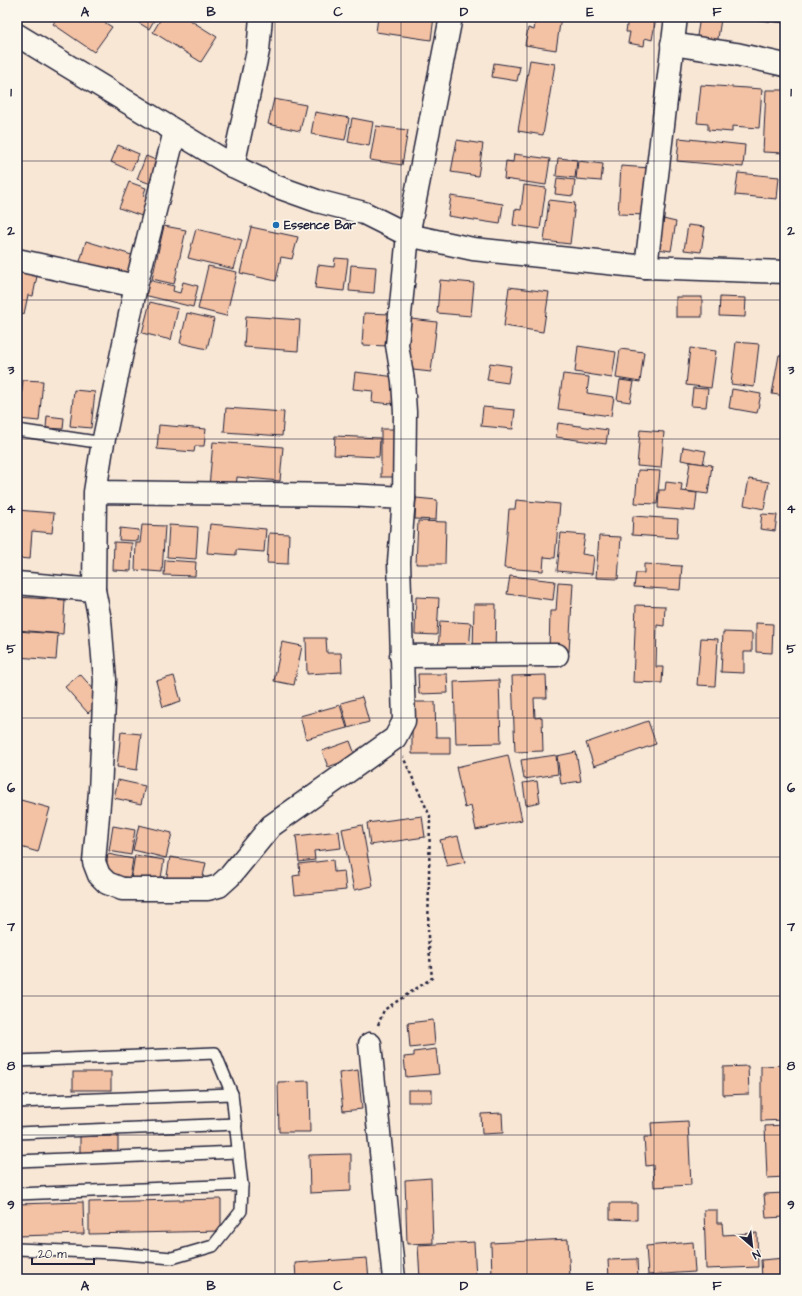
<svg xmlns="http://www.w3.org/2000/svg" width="802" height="1296" font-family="'Architects Daughter',sans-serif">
	<rect width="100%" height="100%" fill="#f9e7d6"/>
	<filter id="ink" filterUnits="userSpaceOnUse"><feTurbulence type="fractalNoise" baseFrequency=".025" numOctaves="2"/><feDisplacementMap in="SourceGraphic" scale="8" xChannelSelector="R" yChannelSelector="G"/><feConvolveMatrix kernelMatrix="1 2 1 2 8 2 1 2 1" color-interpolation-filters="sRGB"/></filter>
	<g filter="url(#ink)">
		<g fill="#f3c1a3" stroke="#22223b">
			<polygon points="58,17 96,17 112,27 94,52 53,24"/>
			<polygon points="136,17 156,17 149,29 134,20"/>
			<polygon points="162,17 185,17 217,37 201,62 153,32"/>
			<polygon points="378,17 434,17 431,40 376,32"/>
			<polygon points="536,17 561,17 556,50 525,45 528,28 534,30"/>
			<polygon points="628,17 656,18 652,40 645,38 644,46 628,43 630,32 626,32"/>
			<polygon points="700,17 721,19 717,45 696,42"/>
			<polygon points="758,17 785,17 785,23 758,20"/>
			<polygon points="530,60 555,64 543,135 518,131"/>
			<polygon points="494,63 520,67 517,81 492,77"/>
			<polygon points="701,85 762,89 759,128 732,126 732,132 708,130 708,124 697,123"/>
			<polygon points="766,90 785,90 784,153 763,152"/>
			<polygon points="274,99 306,105 300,131 268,124"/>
			<polygon points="315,112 349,118 345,140 311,134"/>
			<polygon points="352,118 373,122 369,146 348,142"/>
			<polygon points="376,126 408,130 402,165 370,160"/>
			<polygon points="679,138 745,145 743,167 677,161"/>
			<polygon points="457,140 483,144 478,176 451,172"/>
			<polygon points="118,145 139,154 131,171 111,162"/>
			<polygon points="514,154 550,159 546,185 504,179 506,161 513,162"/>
			<polygon points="146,156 163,163 154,185 137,179"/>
			<polygon points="558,158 577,160 575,178 556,176"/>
			<polygon points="578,161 603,164 601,181 576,179"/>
			<polygon points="621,166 651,168 648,215 618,214"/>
			<polygon points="738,173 779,177 777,199 735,195"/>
			<polygon points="557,178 575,180 573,196 555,194"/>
			<polygon points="129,182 146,188 143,196 149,198 142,216 119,208"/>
			<polygon points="524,185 546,188 540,229 513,225 515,209 521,210"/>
			<polygon points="451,196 503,204 500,224 448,216"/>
			<polygon points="549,200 575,203 570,244 544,241"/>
			<polygon points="663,219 676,222 671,251 658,249"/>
			<polygon points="688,225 705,227 701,252 684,250"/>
			<polygon points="164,226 186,230 174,284 152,279"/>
			<polygon points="251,227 298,237 292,259 281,257 276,281 240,273"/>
			<polygon points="196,229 242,240 234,269 188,258"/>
			<polygon points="86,241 135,256 128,279 79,265"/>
			<polygon points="335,258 348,259 344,291 315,288 318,265 334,267"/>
			<polygon points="351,265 376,267 374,293 349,291"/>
			<polygon points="17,266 38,271 33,296 28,295 24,314 17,312"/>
			<polygon points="208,266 237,272 226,316 198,309"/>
			<polygon points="147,280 174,286 173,291 180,293 183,282 198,286 193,307 144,295"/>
			<polygon points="440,280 474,283 471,316 437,313"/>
			<polygon points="509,287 549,292 543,332 504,326"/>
			<rect x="676" y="297" width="26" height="20"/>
			<polygon points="720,297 746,298 745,317 719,316"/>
			<polygon points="150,302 178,309 171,340 142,333"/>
			<polygon points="187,313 214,319 207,349 180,343"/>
			<polygon points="364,313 391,314 389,346 362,345"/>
			<polygon points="246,316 300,320 298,351 244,347"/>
			<polygon points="411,319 437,322 431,372 404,369"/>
			<polygon points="736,342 759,344 754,387 731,384"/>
			<polygon points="578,346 616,352 612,378 575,372"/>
			<polygon points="690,348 716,351 711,388 686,385"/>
			<polygon points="620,349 644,352 640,382 616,378"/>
			<polygon points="779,355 785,356 785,396 772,394"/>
			<polygon points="490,363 511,366 508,383 487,380"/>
			<polygon points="355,372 396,377 392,404 372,402 373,391 353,389"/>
			<polygon points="563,374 589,377 587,393 614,397 611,416 558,409"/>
			<polygon points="23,380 43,381 39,421 19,419"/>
			<polygon points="620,380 634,382 630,402 617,400"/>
			<polygon points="693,388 708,389 706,407 691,406"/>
			<polygon points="732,389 761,394 757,413 729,408"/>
			<polygon points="74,390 95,392 91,428 70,426"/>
			<polygon points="483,407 515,410 513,429 481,426"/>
			<polygon points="226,408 284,412 282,436 224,432"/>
			<polygon points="47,416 64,418 63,429 46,428"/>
			<polygon points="558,423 608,430 606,444 556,437"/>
			<polygon points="159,425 206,429 204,446 195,446 194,452 157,449"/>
			<rect x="381" y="429" width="17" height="48"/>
			<polygon points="640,430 664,432 661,468 637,466"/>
			<polygon points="335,436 380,438 379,457 334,455"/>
			<polygon points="213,442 283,447 280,481 237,477 236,489 209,487"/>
			<polygon points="683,447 706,451 703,464 681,460"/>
			<polygon points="690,462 712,465 708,494 686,491"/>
			<polygon points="638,470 660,471 657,504 635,503"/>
			<polygon points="749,479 769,482 764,509 744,505"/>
			<polygon points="666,482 682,484 681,491 697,493 695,511 658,508 659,490 665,490"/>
			<polygon points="416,498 437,500 436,520 415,519"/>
			<polygon points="516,500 560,504 555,558 544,557 543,571 504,568 509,509 515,509"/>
			<polygon points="17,510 54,513 52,533 32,531 30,559 17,558"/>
			<polygon points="762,514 777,515 775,531 760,529"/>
			<polygon points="633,516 678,519 677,538 632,535"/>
			<polygon points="418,521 446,522 445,564 416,564"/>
			<polygon points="210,524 266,529 264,552 236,550 236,555 207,553"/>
			<polygon points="142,525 165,526 162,572 135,570 136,543 140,543"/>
			<polygon points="169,525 198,527 196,559 167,557"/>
			<polygon points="120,528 139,530 138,541 119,540"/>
			<polygon points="269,533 289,534 288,564 267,563"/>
			<polygon points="561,533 585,535 582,554 594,556 592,574 557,571"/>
			<polygon points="599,536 621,537 618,579 596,578"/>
			<polygon points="114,542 132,543 131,571 113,570"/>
			<polygon points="165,560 196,562 195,576 164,575"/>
			<polygon points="644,564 682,566 680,590 634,587 636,573 644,573"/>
			<polygon points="510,576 555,581 553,600 507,594"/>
			<polygon points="558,582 573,583 569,652 549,651 550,611 556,611"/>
			<polygon points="17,597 65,600 63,634 17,630"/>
			<polygon points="416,597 439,598 437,635 415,634"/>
			<polygon points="474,604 496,604 495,654 473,654"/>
			<polygon points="636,605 665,606 664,626 657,625 656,667 663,667 662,683 633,682"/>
			<polygon points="440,621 471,623 469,653 438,651"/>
			<polygon points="756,623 773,624 772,653 756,652"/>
			<polygon points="17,631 58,634 56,660 17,657"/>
			<polygon points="723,632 752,633 752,652 744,652 744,673 721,672"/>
			<polygon points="306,638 326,638 327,653 341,653 342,672 307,674"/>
			<polygon points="701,638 718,639 715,686 697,685"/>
			<polygon points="282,642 302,646 294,685 274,681"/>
			<polygon points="80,674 103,700 88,713 65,687"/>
			<polygon points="418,674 447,674 448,693 419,694"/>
			<polygon points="546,675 547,698 534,698 535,718 542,717 543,751 515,752 512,676"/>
			<polygon points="174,676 181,701 163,707 156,681"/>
			<polygon points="499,680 501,743 456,744 454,682"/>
			<polygon points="362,697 369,722 348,728 341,703"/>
			<polygon points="412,702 435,702 436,737 450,737 450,754 412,754"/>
			<polygon points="340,705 347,728 306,739 300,716"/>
			<polygon points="648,721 656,744 594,766 586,743"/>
			<polygon points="121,732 141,734 137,770 117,767"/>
			<polygon points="350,741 356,757 328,767 322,751"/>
			<polygon points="576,752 581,781 561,784 557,756"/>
			<polygon points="508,755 522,820 476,830 471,806 465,808 456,767"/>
			<polygon points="556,755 558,774 524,779 521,760"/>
			<polygon points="118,780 145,786 141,804 114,798"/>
			<polygon points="537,781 540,802 526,805 523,783"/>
			<polygon points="17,799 50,808 38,852 17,846"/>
			<polygon points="422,816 425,837 370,845 367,823"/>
			<polygon points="139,825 172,833 166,858 133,850"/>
			<polygon points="362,825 373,886 354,890 342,829"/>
			<polygon points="113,826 135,830 131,855 109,851"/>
			<polygon points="339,831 341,848 314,851 315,860 299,862 296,836"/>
			<polygon points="458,836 465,862 447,866 440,840"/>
			<polygon points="108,854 133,859 130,878 105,874"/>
			<polygon points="135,855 164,860 160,884 131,879"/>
			<polygon points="170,857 206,863 202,881 166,882"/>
			<polygon points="333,860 334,872 344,871 346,890 295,895 293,876 300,875 299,864"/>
			<polygon points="433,1020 435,1045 410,1048 408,1023"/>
			<polygon points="436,1049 439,1074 406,1077 404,1057 414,1056 414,1052"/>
			<polygon points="785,1065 785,1120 761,1121 761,1066"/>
			<polygon points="748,1066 749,1094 723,1095 723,1067"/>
			<polygon points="358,1070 362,1109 343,1111 339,1073"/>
			<rect x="73" y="1072" width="38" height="18"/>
			<polygon points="309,1081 310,1132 279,1132 278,1082"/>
			<rect x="408" y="1090" width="24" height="12"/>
			<polygon points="502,1113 503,1133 482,1134 481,1114"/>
			<polygon points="688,1121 691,1185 654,1187 653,1165 646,1166 644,1137 652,1137 651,1123"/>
			<polygon points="785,1125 785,1177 767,1178 765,1126"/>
			<rect x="80" y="1136" width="38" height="18"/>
			<polygon points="351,1154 351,1191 310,1193 309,1155"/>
			<polygon points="431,1178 433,1243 407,1244 405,1180"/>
			<polygon points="785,1193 785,1217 766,1218 764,1194"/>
			<polygon points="221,1199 221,1231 89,1234 89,1202"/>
			<polygon points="83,1202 84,1234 17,1236 17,1204"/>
			<polygon points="610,1203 637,1203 637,1220 610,1219"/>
			<polygon points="704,1210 717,1210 717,1223 722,1223 723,1235 757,1233 758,1267 706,1269"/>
			<polygon points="568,1239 570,1279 492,1279 491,1243"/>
			<polygon points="474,1242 476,1279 420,1279 418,1245"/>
			<polygon points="693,1242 695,1272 648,1275 646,1246"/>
			<polygon points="367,1258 369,1279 296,1279 295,1263"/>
			<polygon points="785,1258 785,1279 762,1279 761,1260"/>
			<polygon points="637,1259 638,1279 609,1279 608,1260"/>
		</g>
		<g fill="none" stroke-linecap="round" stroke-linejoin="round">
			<defs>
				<g id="lane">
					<polyline points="17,430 103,443"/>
					<polyline points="17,1061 215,1053 232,1094 242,1185 241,1211 213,1246 172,1258 114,1253 17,1249"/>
					<polyline points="17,1102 232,1094"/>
					<polyline points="17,1133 236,1124"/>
					<polyline points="17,1161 238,1152"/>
					<polyline points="17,1194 242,1185"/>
				</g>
				<g id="street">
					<polyline points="17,35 233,166 275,186 317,201 364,213 408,235 473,249 646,267 785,272"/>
					<polyline points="672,44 736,54 785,65"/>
					<polyline points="233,166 258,51 261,17"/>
					<polyline points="17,260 136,286"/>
					<polyline points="646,267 676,17"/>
					<polyline points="95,492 349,495 404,498 399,562 404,721 395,738 271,826 230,876 219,886 208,889 122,889 107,883 99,875 94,862 100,792 105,680 100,620 94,590 95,492 102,448 136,286 175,131"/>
					<polyline points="404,498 405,412 403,381 397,345 408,235 451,17"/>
					<polyline points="17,583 94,590"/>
					<polyline points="401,656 557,655"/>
					<polyline points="370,1044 394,1279"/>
				</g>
			</defs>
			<use href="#lane" stroke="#22223b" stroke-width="14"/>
			<use href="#street" stroke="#22223b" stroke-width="25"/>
			<polyline stroke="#22223b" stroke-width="2.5" stroke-dasharray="3 3" stroke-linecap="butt" points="378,1025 384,1010 432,978 428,937 430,816 403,757"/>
			<use href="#lane" stroke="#fbf7ec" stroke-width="11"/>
			<use href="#street" stroke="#fbf7ec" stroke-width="22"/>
		</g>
	</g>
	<path fill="none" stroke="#22223b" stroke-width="1" stroke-opacity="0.55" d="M148,17V1279M275,17V1279M401,17V1279M527,17V1279M654,17V1279M17,161H785M17,300H785M17,439H785M17,578H785M17,718H785M17,857H785M17,996H785M17,1135H785"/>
	<circle fill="#1f6fb2" stroke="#fbf7ec" stroke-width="1.5" cx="276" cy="225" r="4"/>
	<g text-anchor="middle" stroke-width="3.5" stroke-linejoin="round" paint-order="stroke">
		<g font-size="12" font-weight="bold" fill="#22223b" stroke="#fbf7ec" text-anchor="start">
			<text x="284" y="229">Essence Bar</text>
		</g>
	</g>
	<rect width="802" height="1296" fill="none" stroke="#fbf7ec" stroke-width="44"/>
	<g transform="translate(752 1246) rotate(152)" stroke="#fbf7ec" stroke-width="3" paint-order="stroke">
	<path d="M0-3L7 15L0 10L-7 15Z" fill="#22223b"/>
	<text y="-6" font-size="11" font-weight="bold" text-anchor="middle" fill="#22223b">N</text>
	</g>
	<path d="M32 1258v6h62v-6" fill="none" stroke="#22223b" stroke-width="2"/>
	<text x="38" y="1258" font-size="12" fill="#22223b" stroke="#fbf7ec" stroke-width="3" paint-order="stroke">20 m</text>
	<rect x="22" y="22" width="758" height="1252" fill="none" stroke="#22223b" stroke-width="1.5"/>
	<g font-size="13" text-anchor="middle" font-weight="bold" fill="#22223b">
		<text x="85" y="16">A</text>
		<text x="211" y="16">B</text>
		<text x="338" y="16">C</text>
		<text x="464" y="16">D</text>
		<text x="590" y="16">E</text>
		<text x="717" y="16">F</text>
		<text x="11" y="96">1</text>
		<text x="791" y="96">1</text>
		<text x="11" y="235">2</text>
		<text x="791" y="235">2</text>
		<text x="11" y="374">3</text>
		<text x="791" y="374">3</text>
		<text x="11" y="513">4</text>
		<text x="791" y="513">4</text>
		<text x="11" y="653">5</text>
		<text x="791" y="653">5</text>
		<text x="11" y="792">6</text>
		<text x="791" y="792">6</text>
		<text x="11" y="931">7</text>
		<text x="791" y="931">7</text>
		<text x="11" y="1070">8</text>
		<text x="791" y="1070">8</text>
		<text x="11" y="1209">9</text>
		<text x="791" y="1209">9</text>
		<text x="85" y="1290">A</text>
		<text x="211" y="1290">B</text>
		<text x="338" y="1290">C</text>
		<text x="464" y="1290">D</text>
		<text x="590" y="1290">E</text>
		<text x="717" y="1290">F</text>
	</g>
</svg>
